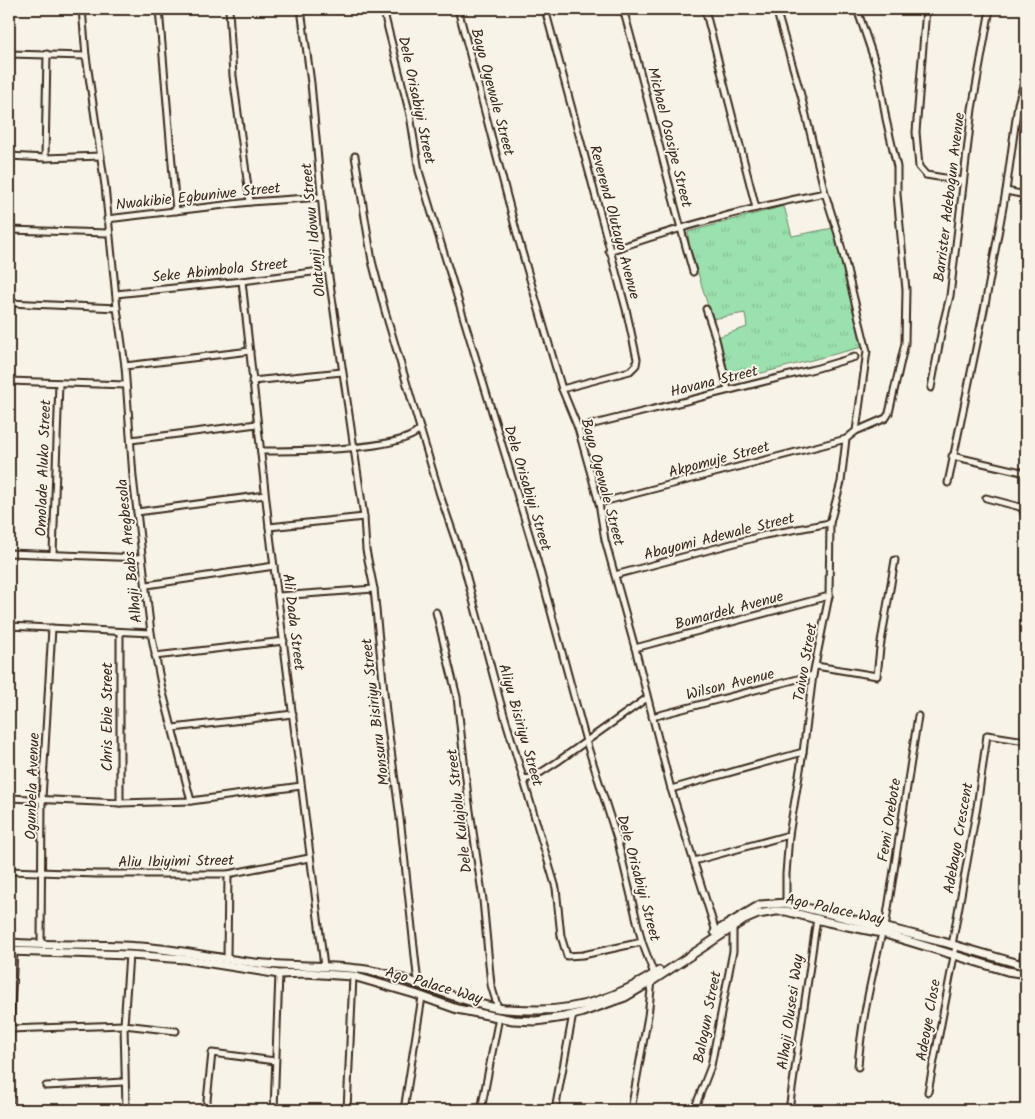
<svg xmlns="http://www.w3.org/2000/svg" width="1035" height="1119" font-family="Kalam,sans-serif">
	<defs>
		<pattern id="grass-tufts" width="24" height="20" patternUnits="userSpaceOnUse" patternTransform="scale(1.25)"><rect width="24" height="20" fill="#9be1ad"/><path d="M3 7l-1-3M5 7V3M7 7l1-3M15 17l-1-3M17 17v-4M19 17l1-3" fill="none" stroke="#86c194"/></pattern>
	</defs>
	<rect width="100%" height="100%" fill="#f7f3e8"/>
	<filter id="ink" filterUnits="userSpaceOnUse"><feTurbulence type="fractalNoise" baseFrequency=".02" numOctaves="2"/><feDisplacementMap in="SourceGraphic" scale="10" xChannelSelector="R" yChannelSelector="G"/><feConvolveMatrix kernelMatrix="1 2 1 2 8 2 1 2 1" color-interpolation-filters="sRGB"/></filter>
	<g filter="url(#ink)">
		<polygon fill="url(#grass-tufts)" stroke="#6b8666" points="784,206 792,236 833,228 862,347 731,381 718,337 747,327 745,313 712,319 689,244 688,232"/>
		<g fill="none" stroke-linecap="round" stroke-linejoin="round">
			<defs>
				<g id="street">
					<polyline points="82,9 86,56 105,186 117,308 125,366 133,477 151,633 162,689 191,801"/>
					<polyline points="159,9 176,211"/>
					<polyline points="229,9 233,76 250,202"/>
					<polyline points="301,9 311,83 328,270 364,517 366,550 374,589 386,712 401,826 417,975 420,984"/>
					<polyline points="383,9 410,115 419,171 537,560 586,741 618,842 642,942 654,974"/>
					<polyline points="458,9 518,238 562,389 578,428 599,503 605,540 635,648 671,789 716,932"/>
					<polyline points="545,9 626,309 637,359 636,365 630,371 562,389"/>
					<path d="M623,9C648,96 668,185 693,272"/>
					<polyline points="705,9 756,208"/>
					<polyline points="776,9 801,95 825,193 838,234 867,351 856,431"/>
					<polyline points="926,9 916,132 919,167 926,175 963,181"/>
					<polyline points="9,54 86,56"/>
					<polyline points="1026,75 1018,104 1006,191 1026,195"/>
					<polyline points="9,156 45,158 101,156"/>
					<polyline points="355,156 372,261 385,311 440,495 462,559 500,701 556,888 561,936 567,956 583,955 642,942"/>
					<polyline points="45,158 47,54"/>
					<polyline points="107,219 250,202 322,197"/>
					<polyline points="9,230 108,233"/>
					<path d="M609,251C680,227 752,207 825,193"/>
					<polyline points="242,281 269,527 324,966"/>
					<polyline points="116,294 242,281 328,270"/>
					<polyline points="9,303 117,308"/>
					<polyline points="706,309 716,339 728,390"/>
					<polyline points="125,366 250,351"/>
					<polyline points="9,381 126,385"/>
					<polyline points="252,381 342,372"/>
					<polyline points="931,388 943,324 950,296 972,109 990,9"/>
					<polyline points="578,428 818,368 855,357"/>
					<polyline points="131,440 257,424"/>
					<path d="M261,451C290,451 404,451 420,429"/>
					<polyline points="952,456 1026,473"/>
					<polyline points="948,483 985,305 1006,191"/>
					<polyline points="986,498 1020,507 1023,510 1026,522"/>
					<polyline points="599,503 846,439"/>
					<polyline points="137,512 265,495"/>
					<polyline points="269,527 364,517"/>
					<polyline points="9,553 142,558"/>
					<polyline points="53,554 59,383"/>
					<polyline points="615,575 765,535 830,523"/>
					<polyline points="147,585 274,566"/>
					<polyline points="278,596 374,589"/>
					<polyline points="436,612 457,697 468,797 483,900 491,985 498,1008"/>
					<polyline points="9,626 151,633"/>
					<polyline points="635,648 829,596"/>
					<polyline points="155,656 284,641"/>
					<polyline points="816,666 877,676 880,648 895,560"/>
					<polyline points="652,717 813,675"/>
					<polyline points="173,728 293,714"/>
					<polyline points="524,780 537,775 557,762 647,698"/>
					<polyline points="671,789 803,752"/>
					<polyline points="9,798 120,803 191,801 301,786"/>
					<polyline points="120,803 120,632"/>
					<polyline points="694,861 789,835"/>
					<polyline points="9,871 97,874 228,874 309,858"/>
					<polyline points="786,903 786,874 789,835 803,752 813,675 829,596 830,523 841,482 846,439 856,431 886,418 889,413 905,343 906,290 897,194 897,167 886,119 878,71 857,9"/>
					<polyline points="885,928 918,716"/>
					<polyline points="41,945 42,799 52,628"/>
					<polyline points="952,945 977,807 987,735 1026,741"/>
					<polyline points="227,959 228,874"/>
					<polyline points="1022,965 1026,935"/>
					<polyline points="9,1029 124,1025 176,1031"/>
					<path d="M858,1067C861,1022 872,976 882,933"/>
					<polyline points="46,1086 124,1082"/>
					<polyline points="928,1092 956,946"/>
					<polyline points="9,1110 10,1029 14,951"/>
					<polyline points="126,1110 124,1025 129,955"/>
					<polyline points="206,1110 212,1053 275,1061"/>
					<polyline points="274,1110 279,974"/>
					<polyline points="347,1110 353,976"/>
					<polyline points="404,1110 422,997"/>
					<polyline points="481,1110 499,1017"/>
					<polyline points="555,1110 573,1014"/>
					<polyline points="631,1110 648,1016 652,981"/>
					<polyline points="694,1110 711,1066 733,951 733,927"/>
					<polyline points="789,1110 817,918"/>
				</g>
				<g id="secondary">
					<polyline points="715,932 760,905 786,903 943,942 1026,966"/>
					<path d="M9,943C53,946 97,944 141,947C183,950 223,960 265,964C299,967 333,965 366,970C412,977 452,1000 497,1008C510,1010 525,1010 539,1010C582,1010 624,994 659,971"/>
					<polyline points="9,951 129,955 185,959 279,974 305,973 353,976 415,994 457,1009 513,1020 536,1021 564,1017 580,1013 625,997 652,981 744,920 758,914 776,911 786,911 828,922 882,933 1007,971 1026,974"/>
				</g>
			</defs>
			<use href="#street" stroke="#3b2a1e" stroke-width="9"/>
			<use href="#secondary" stroke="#3b2a1e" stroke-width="11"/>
			<use href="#street" stroke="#f7f3e8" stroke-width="5"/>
			<use href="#secondary" stroke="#f7f3e8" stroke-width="7"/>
		</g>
	</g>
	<g text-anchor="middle" stroke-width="4" stroke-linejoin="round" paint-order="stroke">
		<g font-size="15" fill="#3b2a1e" stroke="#f7f3e8">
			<text transform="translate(493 92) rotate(75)" y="5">Bayo Oyewale Street</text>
			<text transform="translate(417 100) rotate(78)" y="5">Dele Orisabiyi Street</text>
			<text transform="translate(670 137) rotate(76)" y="5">Michael Ososipe Street</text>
			<text transform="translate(198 196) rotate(-6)" y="5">Nwakibie Egbuniwe Street</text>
			<text transform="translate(949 197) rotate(-83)" y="5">Barrister Adebogun Avenue</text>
			<text transform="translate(615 222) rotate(75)" y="5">Reverend Olutayo Avenue</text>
			<text transform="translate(313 230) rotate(-96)" y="5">Olatunji Idowu Street</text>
			<text transform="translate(220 270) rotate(-6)" y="5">Seke Abimbola Street</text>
			<text transform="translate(714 381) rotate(-14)" y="5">Havana Street</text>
			<text transform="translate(719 459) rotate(-15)" y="5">Akpomuje Street</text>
			<text transform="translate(43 468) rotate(-88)" y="5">Omolade Aluko Street</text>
			<text transform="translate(603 482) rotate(75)" y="5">Bayo Oyewale Street</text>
			<text transform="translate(528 488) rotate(73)" y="5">Dele Orisabiyi Street</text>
			<text transform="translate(719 536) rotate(-14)" y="5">Abayomi Adewale Street</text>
			<text transform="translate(129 551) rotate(-96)" y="5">Alhaji Babs Aregbesola</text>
			<text transform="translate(729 610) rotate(-15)" y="5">Bomardek Avenue</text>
			<text transform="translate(294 622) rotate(83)" y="5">Ali Dada Street</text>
			<text transform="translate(805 662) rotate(-80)" y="5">Taiwo Street</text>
			<text transform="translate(730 684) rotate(-14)" y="5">Wilson Avenue</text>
			<text transform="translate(375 712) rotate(-97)" y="5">Monsuru Bisiriyu Street</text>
			<text transform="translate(107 717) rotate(-90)" y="5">Chris Ebie Street</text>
			<text transform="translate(521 725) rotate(74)" y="5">Aliyu Bisiriyu Street</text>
			<text transform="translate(32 786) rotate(-88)" y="5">Ogunbela Avenue</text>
			<text transform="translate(459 811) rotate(-97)" y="5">Dele Kulajolu Street</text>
			<text transform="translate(889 820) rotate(-81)" y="5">Femi Orebote</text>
			<text transform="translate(958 838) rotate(-80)" y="5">Adebayo Crescent</text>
			<text transform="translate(176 861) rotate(-1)" y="5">Aliu Ibiyimi Street</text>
			<text transform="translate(639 878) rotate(75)" y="5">Dele Orisabiyi Street</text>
			<text transform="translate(835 909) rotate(12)" y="5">Ago Palace Way</text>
			<text transform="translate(434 985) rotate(16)" y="5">Ago Palace Way</text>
			<text transform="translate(790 1012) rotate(-82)" y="5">Alhaji Olusesi Way</text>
			<text transform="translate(707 1017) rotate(-79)" y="5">Balogun Street</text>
			<text transform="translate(928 1020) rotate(-80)" y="5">Adeoye Close</text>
		</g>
	</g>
	<rect width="1035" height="1119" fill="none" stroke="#f7f3e8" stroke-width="30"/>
	<rect x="15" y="15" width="1005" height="1089" fill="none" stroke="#3b2a1e" stroke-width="2" filter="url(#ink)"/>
</svg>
